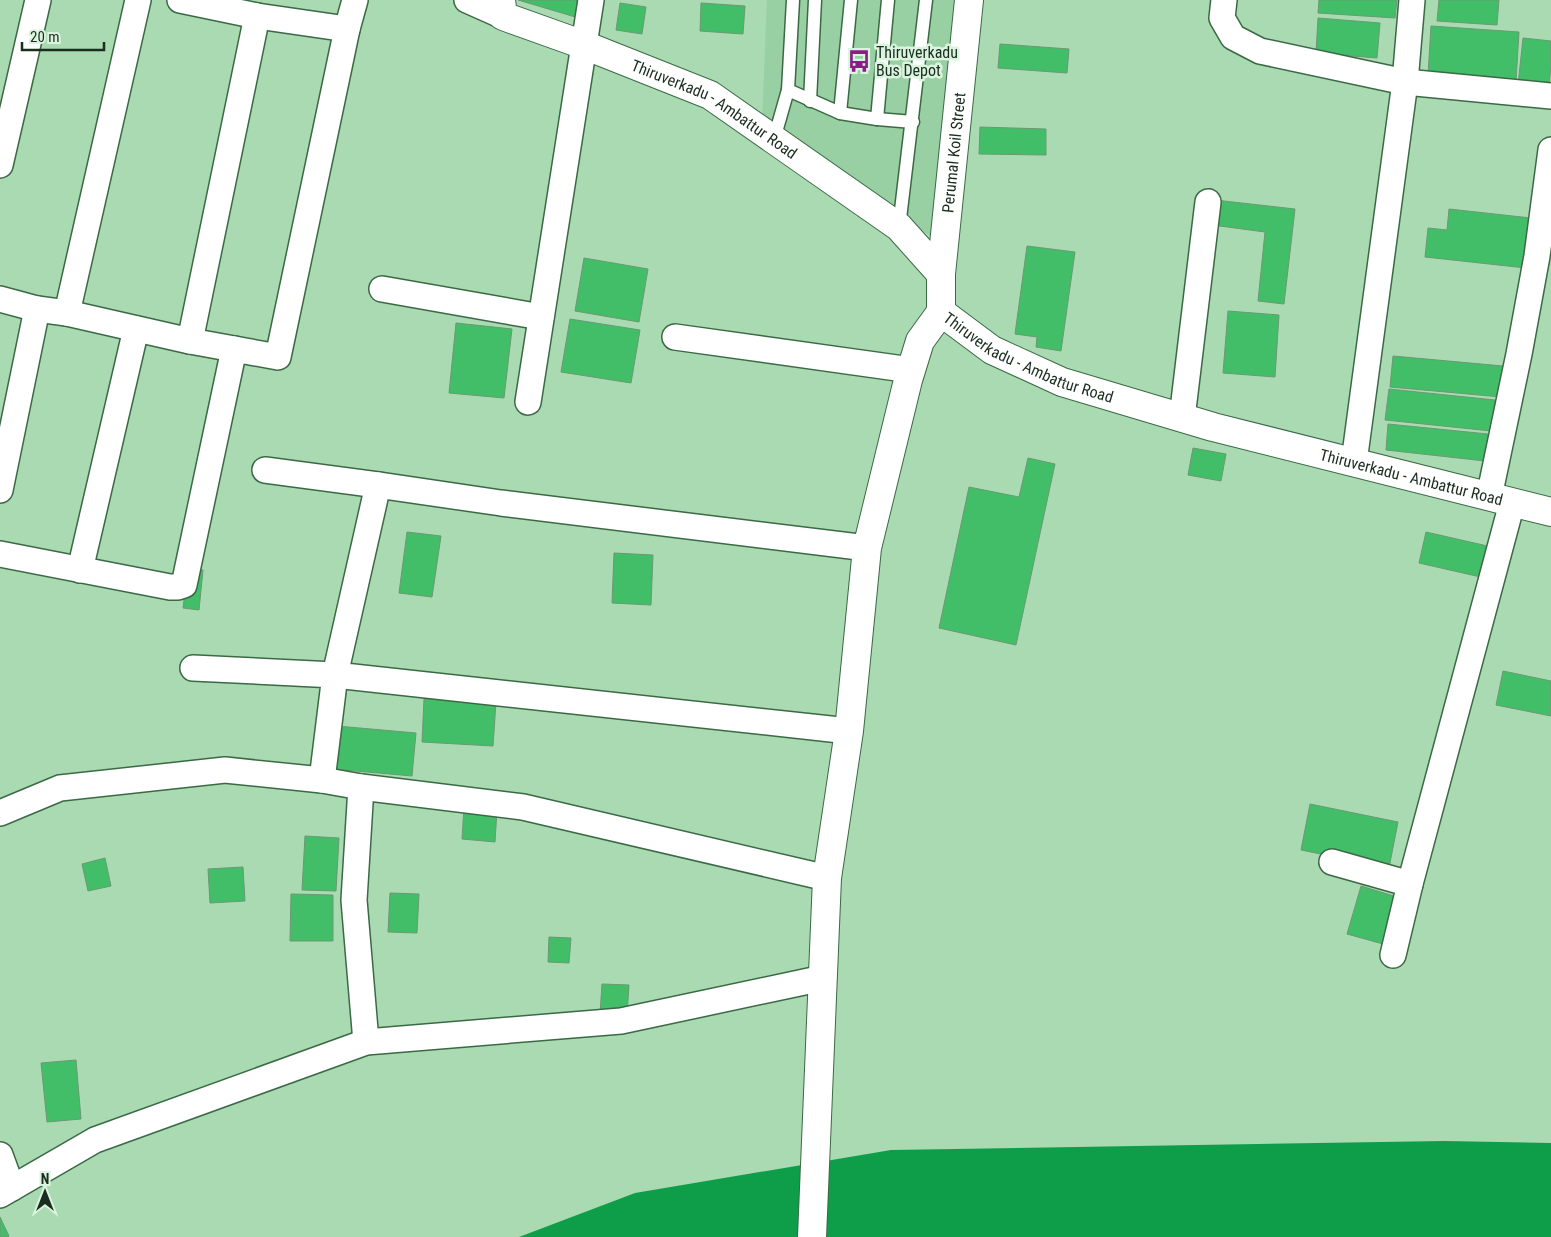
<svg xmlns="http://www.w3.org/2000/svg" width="1551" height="1237" font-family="'Roboto Condensed',sans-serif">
	<rect width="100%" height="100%" fill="#a9dab2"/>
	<polygon fill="#98d0a3" points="767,0 959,0 939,242 762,121"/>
	<polygon fill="#0e9e49" points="1444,1141 1551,1143 1551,1237 519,1237 635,1193 891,1150"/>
	<g fill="#42be68" stroke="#6a9973">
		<polygon points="518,0 586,0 582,19"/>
		<polygon points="1319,0 1397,0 1395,18 1318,13"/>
		<polygon points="1439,0 1499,0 1497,25 1437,21"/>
		<polygon points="620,3 646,7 642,34 616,30"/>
		<polygon points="701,3 745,6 743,34 700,31"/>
		<polygon points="1318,18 1380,23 1377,58 1316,53"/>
		<polygon points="1431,26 1519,32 1516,81 1428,75"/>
		<polygon points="1523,38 1551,41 1551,65 1549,88 1518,85"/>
		<polygon points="1000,44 1069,49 1067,73 998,68"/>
		<polygon points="980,127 1046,129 1046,155 979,154"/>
		<polygon points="1215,200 1295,209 1284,304 1258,301 1265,232 1212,225"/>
		<polygon points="1449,209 1531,218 1526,268 1425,257 1428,228 1447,230"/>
		<polygon points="1027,246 1075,252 1061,351 1036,347 1037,337 1015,334"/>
		<polygon points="584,258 648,269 639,322 575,311"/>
		<polygon points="1228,311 1279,315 1275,377 1223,373"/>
		<polygon points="570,319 640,330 631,383 561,372"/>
		<polygon points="456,323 512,329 504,398 449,393"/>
		<polygon points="1393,356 1503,366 1501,397 1390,387"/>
		<polygon points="1389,389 1495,400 1491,431 1385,420"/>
		<polygon points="1388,424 1488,434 1485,461 1386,450"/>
		<polygon points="1193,448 1226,454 1221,481 1188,475"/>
		<polygon points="1028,458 1055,464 1016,645 939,628 969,487 1019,497"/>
		<polygon points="407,532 441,536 432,597 399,593"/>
		<polygon points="1426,532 1492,547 1485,578 1419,563"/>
		<polygon points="614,553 653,555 651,605 612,603"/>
		<polygon points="188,568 203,570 199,610 183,608"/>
		<polygon points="1503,671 1551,681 1551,716 1496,705"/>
		<polygon points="424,699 496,702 493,746 422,742"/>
		<polygon points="337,726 416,733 412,776 333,769"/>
		<polygon points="1310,804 1398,822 1389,868 1301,850"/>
		<polygon points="464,807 497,810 495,842 462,839"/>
		<polygon points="305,836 339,838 336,891 302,890"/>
		<polygon points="105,858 111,886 88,891 82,864"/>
		<polygon points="243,867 245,901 210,903 208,869"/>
		<polygon points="1361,886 1397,897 1383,944 1347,934"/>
		<polygon points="390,893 419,894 417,933 388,932"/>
		<polygon points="291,894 333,895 333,941 290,941"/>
		<polygon points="549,937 571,938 569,963 548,962"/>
		<polygon points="602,984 629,985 627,1015 600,1014"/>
		<polygon points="76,1060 81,1119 47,1122 41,1063"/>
		<polygon points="0,1217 9,1236 7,1237 0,1237"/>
	</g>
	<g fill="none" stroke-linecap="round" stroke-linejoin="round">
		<defs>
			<g id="lane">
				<polyline points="793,0 788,90 840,113 877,119 913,122"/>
				<polyline points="810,101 815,0"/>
				<polyline points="840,113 851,0"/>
				<polyline points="877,119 888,0"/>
				<polyline points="774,139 788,90"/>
				<polyline points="899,227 926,0"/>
			</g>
			<g id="street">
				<polyline points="180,0 257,16 347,29"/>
				<polyline points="467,0 503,16"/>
				<polyline points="1224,0 1222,18 1233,37 1260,51 1405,82 1551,96"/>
				<polyline points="0,165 38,0"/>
				<polyline points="382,289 541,317"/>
				<polyline points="0,299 37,309 67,313 190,341 278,357 347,29 355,0"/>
				<polyline points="67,313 138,0"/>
				<polyline points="675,337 911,370"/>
				<polyline points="190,341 257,16"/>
				<polyline points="528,402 591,0"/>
				<polyline points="1182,418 1208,202"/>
				<polyline points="1354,462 1405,82 1412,0"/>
				<polyline points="265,470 378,485 501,503 867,548"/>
				<polyline points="378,485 335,675 849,731"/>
				<polyline points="0,490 37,309"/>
				<polyline points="1489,497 1519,354 1537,256 1551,150"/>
				<polyline points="0,554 170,587 178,587 184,585 234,349"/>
				<polyline points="80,570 136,329"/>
				<polyline points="193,668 335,675 322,780"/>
				<polyline points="361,787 354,900 366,1042"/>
				<polyline points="0,813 60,788 225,770 322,780 361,787 523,807 827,878"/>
				<polyline points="1332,862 1410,884"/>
				<polyline points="1393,955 1410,884 1512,503"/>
				<polyline points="0,1155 12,1188"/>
				<polyline points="0,1195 95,1140 366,1042 621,1021 823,978"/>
			</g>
			<g id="secondary">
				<path id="s1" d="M501,0L503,16L584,45L710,95L899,227L941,274V312L992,350L1062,382L1213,427L1551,512"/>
				<path id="s2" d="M941,274L969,0"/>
				<polyline points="812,1237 827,878 849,731 867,548 908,380 920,341 941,312"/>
			</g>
		</defs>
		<use href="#lane" stroke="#3b6945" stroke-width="15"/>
		<use href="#street" stroke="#3b6945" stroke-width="28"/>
		<use href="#secondary" stroke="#3b6945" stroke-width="30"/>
		<use href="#lane" stroke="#fff" stroke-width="12"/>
		<use href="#street" stroke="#fff" stroke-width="25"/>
		<use href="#secondary" stroke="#fff" stroke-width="28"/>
	</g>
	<defs>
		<symbol id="bus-bare" viewBox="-9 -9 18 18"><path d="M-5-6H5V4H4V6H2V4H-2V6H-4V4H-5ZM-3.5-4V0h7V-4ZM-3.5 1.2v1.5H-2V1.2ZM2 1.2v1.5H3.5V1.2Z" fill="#891f85" stroke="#dbf4df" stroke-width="2.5" paint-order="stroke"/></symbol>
	</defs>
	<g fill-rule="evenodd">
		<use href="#bus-bare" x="843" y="45" width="32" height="32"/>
	</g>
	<g text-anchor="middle" stroke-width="5" stroke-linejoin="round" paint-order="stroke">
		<g font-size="16" fill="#1a2d1e" stroke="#dbf4df" text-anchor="start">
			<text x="876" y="58">Thiruverkadu<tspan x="876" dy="18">Bus Depot</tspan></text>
		</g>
		<g font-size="16" fill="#1a2d1e" stroke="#dbf4df">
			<text dy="6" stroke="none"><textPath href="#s1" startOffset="248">Thiruverkadu - Ambattur Road</textPath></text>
			<text dy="6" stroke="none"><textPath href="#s2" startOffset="122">Perumal Koil Street</textPath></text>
			<text dy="6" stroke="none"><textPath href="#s1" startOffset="669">Thiruverkadu - Ambattur Road</textPath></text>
			<text dy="6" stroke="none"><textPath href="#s1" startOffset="1072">Thiruverkadu - Ambattur Road</textPath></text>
		</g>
	</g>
	<g transform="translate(45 1192)" stroke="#dbf4df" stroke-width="4" paint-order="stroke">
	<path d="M0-4L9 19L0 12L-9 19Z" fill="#1a2d1e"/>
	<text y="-8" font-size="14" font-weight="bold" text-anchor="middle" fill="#1a2d1e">N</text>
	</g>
	<path d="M22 42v8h82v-8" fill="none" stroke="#1a2d1e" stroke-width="2.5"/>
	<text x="30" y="42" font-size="15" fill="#1a2d1e" stroke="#dbf4df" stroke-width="4" paint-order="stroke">20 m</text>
</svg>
